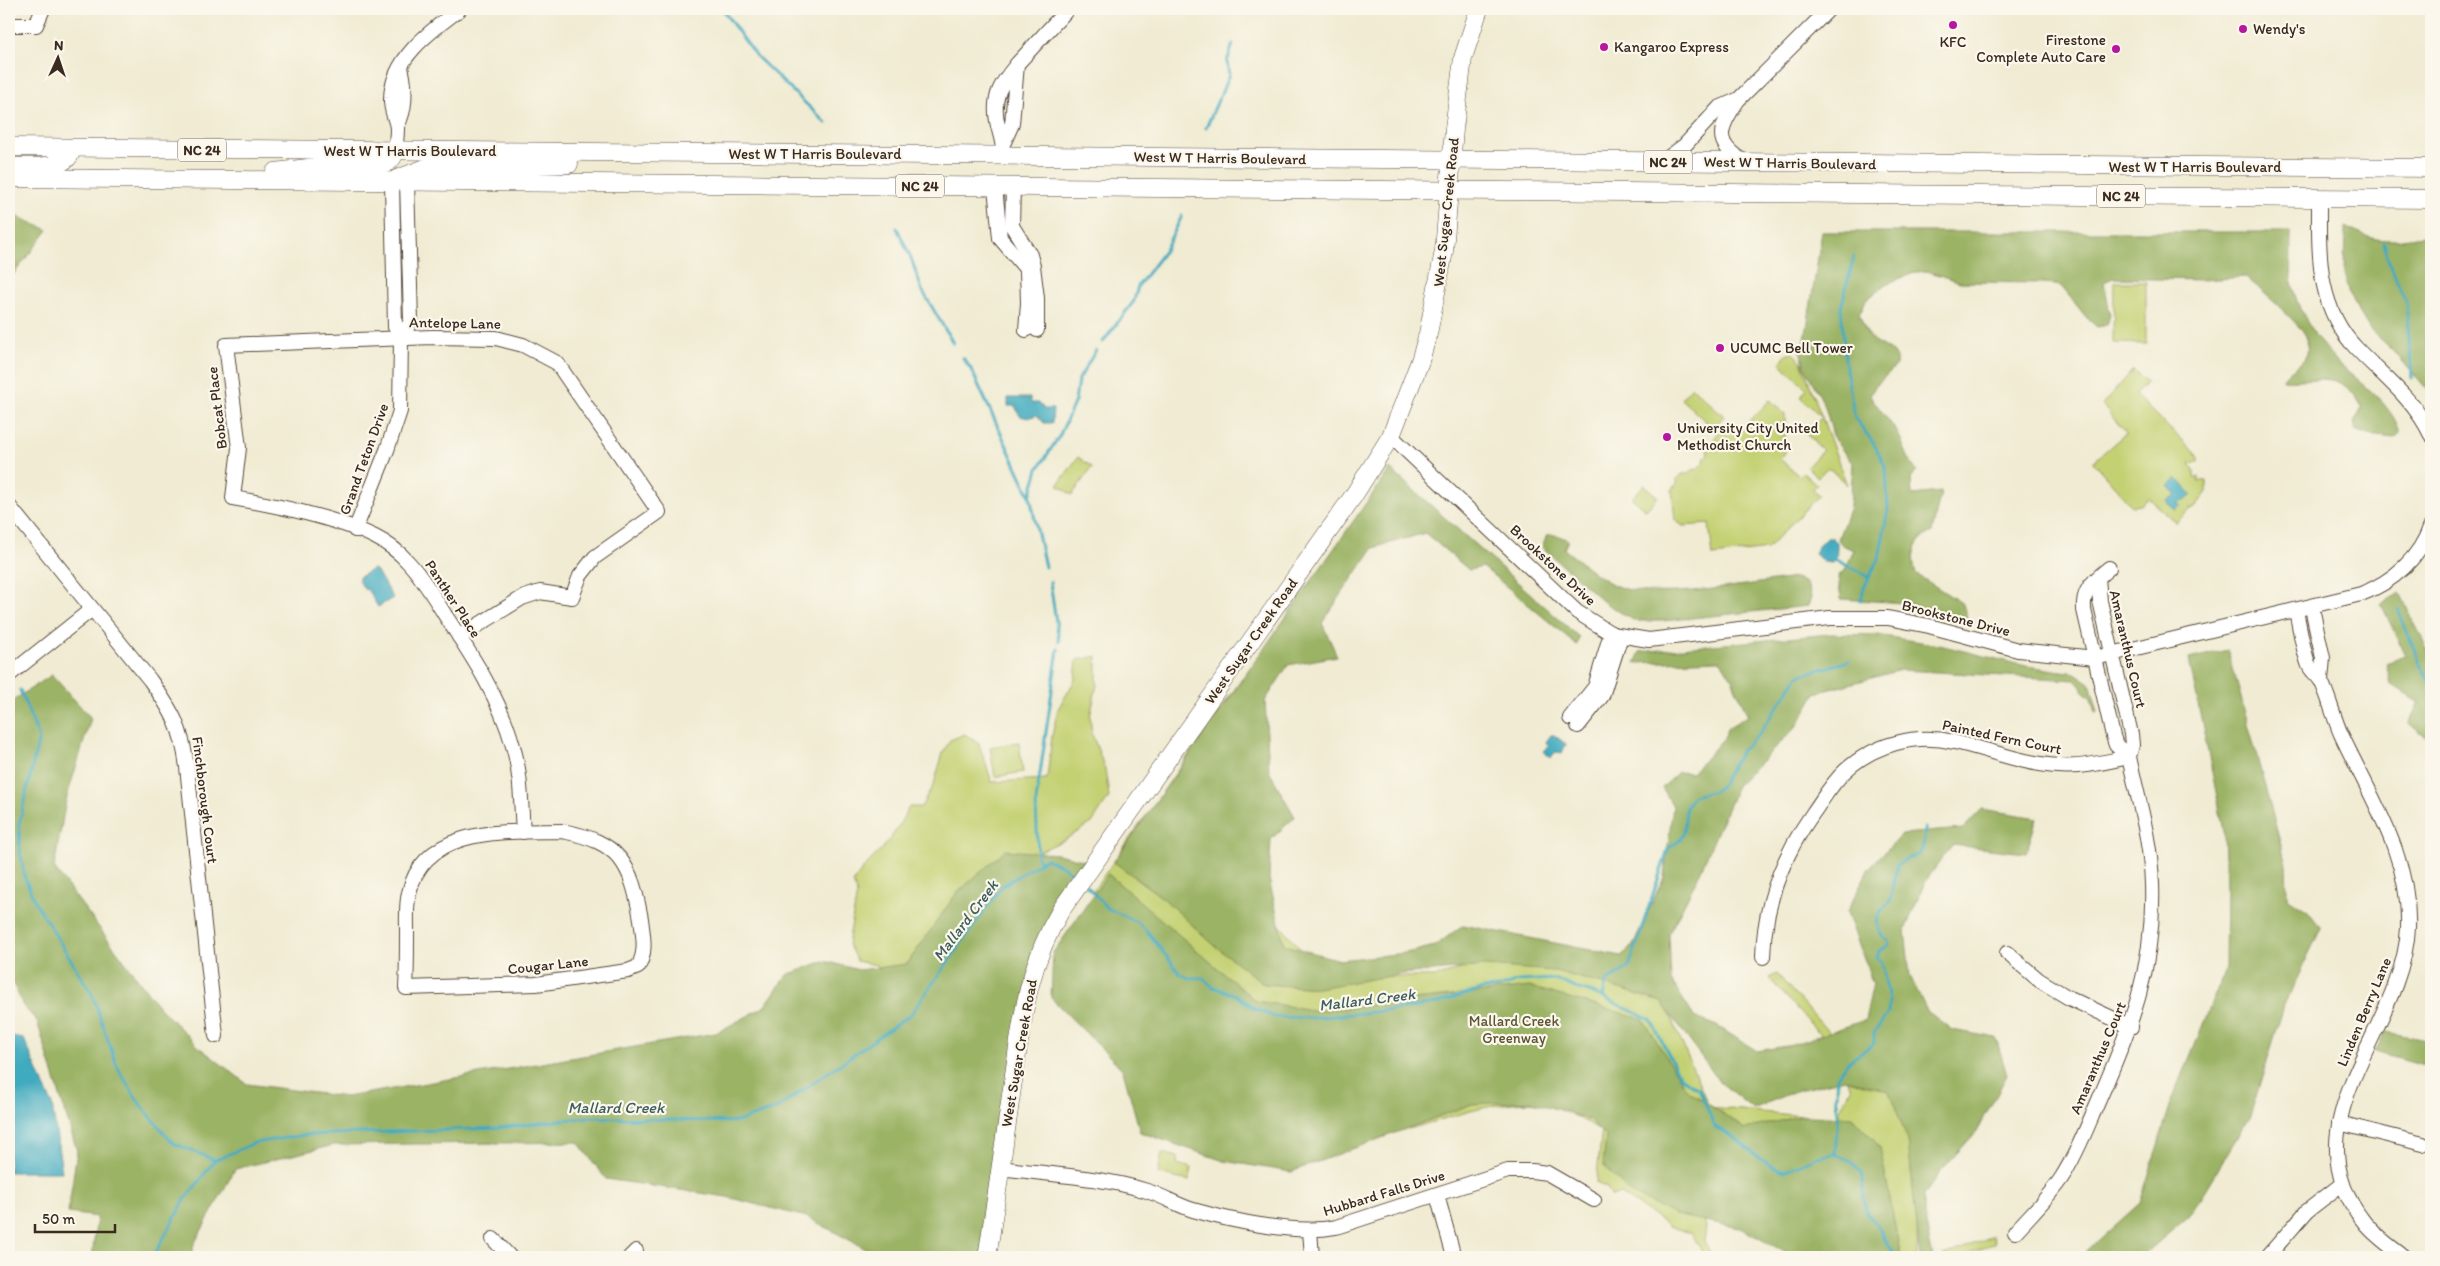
<svg xmlns="http://www.w3.org/2000/svg" width="2440" height="1266" font-family="Itim,sans-serif">
	<rect width="100%" height="100%" fill="#fbf7ec"/>
	<filter id="ink" filterUnits="userSpaceOnUse"><feTurbulence type="fractalNoise" baseFrequency=".02" numOctaves="2"/><feDisplacementMap in="SourceGraphic" scale="10" xChannelSelector="R" yChannelSelector="G"/><feConvolveMatrix kernelMatrix="1 2 1 2 8 2 1 2 1" color-interpolation-filters="sRGB"/></filter>
	<filter id="wash" filterUnits="userSpaceOnUse"><feTurbulence type="fractalNoise" baseFrequency=".0096" numOctaves="4" result="noise"/><feDisplacementMap in="SourceGraphic" scale="20" xChannelSelector="R" yChannelSelector="G"/><feGaussianBlur stdDeviation="1.12" result="paint"/><feColorMatrix in="noise" values="0 0 0 0 0 0 0 0 0 0 0 0 0 0 0 0 0 1.4 0 .05"/><feComposite in="paint" operator="in"/></filter>
	<g filter="url(#wash)">
		<rect width="100%" height="100%" fill="#f0ebd2"/>
		<g fill="#c4d173" stroke="#807e48">
			<polygon points="2114,282 2146,282 2146,344 2113,343"/>
			<polygon points="1788,353 1793,353 1801,361 1847,485 1828,467 1818,477 1807,467 1823,450 1806,434 1822,417 1800,397 1807,389 1780,363"/>
			<polygon points="2133,370 2147,382 2135,395 2199,457 2199,462 2190,463 2194,470 2194,477 2199,477 2199,481 2207,481 2207,492 2194,509 2190,509 2176,523 2149,498 2141,505 2132,506 2093,462 2126,433 2102,405"/>
			<polygon points="1692,387 1724,416 1713,428 1681,399"/>
			<path d="M1770,400L1785,414V453L1780,459L1799,476L1803,472L1817,485L1813,489L1819,495L1767,549L1713,556L1709,524L1683,526L1675,520L1672,490L1678,482L1676,480L1682,474H1688L1694,469L1696,470L1705,461L1704,459L1708,455L1707,447C1716,439 1718,431 1729,420L1740,431Z"/>
			<polygon points="1078,457 1092,467 1072,495 1058,485"/>
			<polygon points="1644,485 1658,497 1646,510 1632,498"/>
			<path d="M1097,656V684L1090,717L1092,734L1105,769L1109,797L1092,823L1066,839L1030,856L905,980L876,965L857,961L848,944L857,894L853,883C861,869 870,861 881,850C893,837 901,822 909,807H921L934,784L943,753L950,740L965,734L979,744L992,782L1047,779L1052,736L1058,709L1075,680L1077,660Z"/>
			<path d="M1251,666L1270,913L1323,976L1435,977L1513,953L1652,972L1709,1107L1834,1119L1851,1088L1820,1034L1769,978L1777,974L1863,1071L1891,1022L1918,1160L1917,1257H1887L1690,1162L1706,1227L1704,1241L1713,1257H1705L1692,1234L1669,1226L1620,1193L1612,1196L1607,1188L1596,1183L1602,1130C1586,1123 1570,1112 1553,1106C1513,1093 1449,1118 1409,1129L1384,1115L1107,908L1093,891Z"/>
			<polygon points="1019,742 1023,772 995,777 990,747"/>
			<polygon points="1162,1153 1178,1157 1177,1164 1192,1168 1189,1181 1158,1174"/>
			<polygon points="1993,1236 1995,1243 1962,1257 1941,1257"/>
		</g>
		<g fill="#9bb365" stroke="#6b6e42">
			<polygon points="9,213 48,230 9,280"/>
			<path d="M2345,227C2383,246 2391,240 2431,235V395L2399,357L2370,330L2352,300L2344,274Z"/>
			<path d="M1822,232H2291C2291,255 2289,280 2297,301C2305,323 2323,349 2341,365C2362,384 2393,405 2400,433L2395,438L2368,435L2356,430L2354,423L2362,407C2341,368 2319,382 2282,380C2288,370 2301,366 2306,356C2308,352 2308,342 2306,337C2298,321 2260,290 2246,277L2202,280L2113,278L2104,282L2110,315L2107,325L2097,327L2087,318L2061,286L2044,283L1960,282L1927,271L1917,272L1888,283L1866,300L1859,315L1869,337L1895,354L1897,365L1875,386L1870,396L1898,433L1908,457L1917,471L1911,479L1912,495L1941,492L1932,532C1914,540 1910,556 1916,574L1963,604L1967,619L1905,603L1841,599L1838,576L1845,570L1854,550L1842,545L1838,539L1850,507L1853,464L1834,439L1825,406L1804,366L1800,348L1805,341Z"/>
			<polygon points="1390,469 1579,637 1577,645 1483,567 1469,570 1425,533 1373,548 1322,623 1337,656 1288,665 1265,701 1269,771 1295,817 1271,839 1269,879 1284,945 1340,960 1406,953 1435,946 1463,925 1621,956 1632,947 1664,877 1673,806 1662,788 1678,772 1692,773 1725,737 1727,728 1748,716 1732,679 1720,660 1635,663 1640,652 1830,634 1877,635 1939,645 2026,666 2075,673 2090,683 2098,712 2096,714 2091,698 2083,691 2082,685 2075,680 1901,670 1816,693 1796,727 1737,786 1697,879 1669,934 1671,980 1694,1017 1717,1026 1757,1051 1792,1045 1865,1020 1873,984 1847,912 1869,868 1902,834 1963,829 1982,809 2037,818 2026,853 1952,845 1925,882 1905,930 1910,976 1927,1011 1952,1030 1996,1038 2007,1075 1977,1131 1941,1171 1924,1194 1924,1215 1933,1257 1920,1257 1908,1141 1889,1091 1844,1079 1795,1091 1753,1109 1720,1082 1661,1002 1620,989 1555,971 1485,966 1401,974 1318,988 1264,984 1214,945 1164,899 1114,862"/>
			<path d="M1547,535H1557L1568,540L1564,549C1580,561 1596,576 1614,585C1650,603 1753,583 1796,578L1807,584L1811,597L1808,606L1663,621H1635L1605,603L1542,547Z"/>
			<polygon points="2400,593 2431,657 2431,740 2409,723 2419,702 2391,684 2386,663 2406,656 2381,604"/>
			<polygon points="2228,650 2286,864 2287,897 2308,911 2321,928 2284,1006 2250,1116 2189,1216 2141,1257 2080,1257 2140,1203 2170,1106 2225,970 2226,887 2224,831 2189,659"/>
			<polygon points="52,675 91,718 66,800 54,868 159,1007 199,1047 247,1084 346,1097 716,1033 764,1007 787,975 824,961 859,970 907,964 956,894 1005,850 1058,854 1094,863 1037,957 986,1257 881,1257 807,1217 727,1197 606,1179 578,1142 334,1145 235,1169 193,1246 193,1257 92,1257 97,1217 68,1213 77,1151 37,1021 23,1006 9,972 9,703"/>
			<polygon points="1108,874 1256,1001 1318,1011 1530,987 1643,1019 1686,1089 1745,1129 1801,1116 1852,1117 1880,1147 1901,1257 1795,1257 1740,1228 1675,1215 1629,1192 1603,1165 1606,1136 1589,1119 1530,1101 1472,1104 1291,1172 1224,1161 1140,1132 1123,1070 1051,998 1053,953"/>
			<polygon points="2386,1032 2431,1041 2431,1067 2375,1051"/>
		</g>
		<g fill="#40aabf" stroke="#3e6a6e">
			<polygon points="1008,398 1030,398 1031,403 1039,403 1044,409 1053,409 1052,423 1044,423 1037,415 1028,418 1020,416 1015,406 1008,406"/>
			<polygon points="2177,478 2192,495 2184,502 2182,500 2179,503 2181,505 2176,510 2168,504 2167,500 2176,495 2168,486"/>
			<polygon points="1827,538 1833,538 1837,542 1837,555 1832,563 1824,562 1815,554 1819,544"/>
			<polygon points="373,569 376,570 393,598 378,607 367,589 365,590 359,581 359,577"/>
			<polygon points="1551,735 1554,735 1566,744 1562,753 1556,752 1550,758 1544,751 1549,746 1546,742"/>
			<polygon points="9,1035 24,1039 52,1104 62,1172 9,1172"/>
		</g>
		<g fill="none" stroke-linecap="round" stroke-linejoin="round">
			<g stroke="#40aabf" stroke-width="3">
				<polyline points="722,9 756,56 826,123"/>
				<polyline points="1206,128 1229,75 1227,62 1233,44"/>
				<polyline points="897,228 911,258 922,290 953,343"/>
				<polyline points="2384,243 2388,259 2406,303 2412,378"/>
				<polyline points="1854,256 1841,308 1846,369 1855,418 1874,444 1886,468 1888,509 1879,559 1864,587 1861,600"/>
				<polyline points="1103,342 1134,301 1138,286 1165,250 1182,216"/>
				<polyline points="963,358 971,369 1030,496 1045,567"/>
				<polyline points="1030,496 1038,469 1060,435 1075,401 1078,381 1096,350"/>
				<polyline points="1834,559 1869,577"/>
				<polyline points="1050,582 1059,641"/>
				<polyline points="2398,609 2419,662 2431,684"/>
				<polyline points="20,690 39,738 19,824 20,851 25,878 35,902 92,994 118,1069 140,1104 173,1143 215,1160"/>
				<polyline points="1046,859 1063,866 1077,878"/>
				<polyline points="1043,860 1038,860 1036,801 1058,649"/>
				<path d="M1086,885L1107,908L1137,922L1147,931L1180,974L1189,978H1203L1213,987L1236,995L1255,1009L1275,1017L1312,1018L1403,1009L1435,1004L1483,989L1498,988L1518,981L1555,979L1575,988L1593,993L1651,1020L1680,1077L1699,1089L1715,1127C1741,1138 1759,1164 1785,1171L1816,1157L1835,1154L1851,1161L1861,1173L1866,1212L1877,1225L1896,1257"/>
				<polyline points="1603,998 1606,982 1629,967 1668,849 1680,840 1684,832 1686,807 1693,796 1714,791 1720,787 1742,750 1758,735 1798,676 1849,661"/>
				<path d="M1835,1154L1838,1115L1836,1098L1837,1077L1848,1062L1870,1047L1874,1042V1033L1888,1013L1889,1001L1882,962L1877,957L1879,951L1889,945L1888,940C1871,929 1876,912 1890,902L1897,865C1920,848 1923,863 1925,828"/>
				<polyline points="153,1257 184,1201 215,1160 254,1143 305,1135 498,1128 589,1117 737,1122 776,1109 911,1014 1002,886 1046,859"/>
			</g>
		</g>
	</g>
	<g filter="url(#ink)">
		<g fill="none" stroke-linecap="round" stroke-linejoin="round">
			<defs>
				<g id="minor">
					<polyline points="9,25 36,25 43,9"/>
					<polyline points="1017,64 1065,12"/>
					<path d="M397,126C407,108 406,88 401,67"/>
					<path d="M395,151C396,144 397,136 397,128C396,118 390,110 391,98C392,58 432,30 460,9"/>
					<path d="M1003,155C1004,142 999,133 997,121C992,96 1002,82 1017,64L1012,124L1004,142"/>
					<polyline points="1662,162 1684,146 1719,108 1737,100"/>
					<path d="M1745,162C1712,143 1719,128 1738,100L1829,9"/>
					<polyline points="995,187 1000,238 1027,270 1028,303 1026,330"/>
					<polyline points="1013,187 1012,226 1030,255 1033,266 1037,298 1037,330"/>
					<path d="M2319,199C2319,253 2316,307 2357,349C2384,377 2414,399 2431,435"/>
					<polyline points="401,338 411,321 407,182"/>
					<path d="M1391,436L1577,612L1612,634L1649,640L1830,618H1888L1929,626L2018,650L2095,658L2361,594C2393,582 2420,558 2431,525"/>
					<path d="M9,506L150,680C173,712 182,728 187,767L216,1036"/>
					<polyline points="355,530 387,450 400,411 401,338 395,327 392,182"/>
					<path d="M2109,568C2094,581 2082,589 2084,610L2113,736L2116,745L2129,757"/>
					<polyline points="2312,608 2323,658 2321,680"/>
					<path d="M2296,611C2300,628 2302,646 2308,663C2310,671 2317,674 2321,681C2328,694 2334,719 2341,734C2370,797 2411,856 2408,928C2403,1030 2285,1122 2364,1222C2375,1236 2390,1246 2404,1257"/>
					<path d="M459,637L522,598L540,592L572,597L580,576L595,557L659,512L557,363L523,345L496,338L433,337L226,345L239,448L233,498C278,506 334,517 375,537C387,543 399,552 408,562C423,578 434,597 445,615C472,656 500,698 513,746C521,773 521,803 523,832"/>
					<polyline points="9,675 92,609"/>
					<polyline points="1570,718 1595,687 1611,633"/>
					<polyline points="1578,726 1602,696 1621,636"/>
					<path d="M562,831C620,842 631,863 641,919C643,936 647,951 638,967L628,971L536,984L406,988C407,969 407,950 407,931C407,918 406,905 409,893C424,825 508,832 562,831Z"/>
					<polyline points="2007,953 2039,980 2069,998 2131,1027"/>
					<path d="M1763,957C1764,903 1782,857 1813,813C1823,799 1832,783 1845,771C1874,744 1916,733 1954,742C1988,749 2022,764 2058,766C2082,768 2105,762 2129,757"/>
					<polyline points="2339,1123 2423,1144"/>
					<path d="M1000,1168C1046,1174 1103,1177 1147,1191C1163,1196 1177,1205 1193,1210C1232,1221 1296,1235 1336,1227L1508,1171H1532L1547,1173L1594,1200"/>
					<polyline points="1437,1195 1454,1257"/>
					<polyline points="1310,1230 1312,1257"/>
					<path d="M2015,1232C2031,1214 2049,1197 2062,1177C2077,1154 2087,1127 2098,1102C2131,1027 2155,968 2152,884C2151,841 2138,799 2129,757L2132,745L2131,734L2100,601L2098,578"/>
					<polyline points="493,1239 510,1257"/>
					<polyline points="630,1257 636,1251"/>
					<polyline points="2267,1257 2307,1211 2342,1184"/>
				</g>
				<g id="major">
					<polyline points="9,147 2431,168"/>
					<path d="M14,167C29,167 72,170 71,148"/>
					<path d="M275,172L316,167L380,166C388,163 393,160 395,151"/>
					<polyline points="9,178 2431,199"/>
					<polyline points="397,179 426,168 569,164"/>
					<path d="M987,1257C996,1201 1004,1144 1012,1088C1022,1022 1026,969 1061,910L1354,495L1391,436L1420,361L1428,334L1444,251L1454,129L1463,58L1479,9"/>
				</g>
			</defs>
			<use href="#minor" stroke="#564739" stroke-width="16"/>
			<use href="#major" stroke="#564739" stroke-width="19"/>
			<use href="#minor" stroke="#fff" stroke-width="14"/>
			<use href="#major" stroke="#fff" stroke-width="18"/>
		</g>
	</g>
	<g fill="#b5179e" stroke="#fbf7ec" stroke-width="2">
		<circle cx="1953" cy="25" r="5"/>
		<circle cx="2243" cy="29" r="5"/>
		<circle cx="1604" cy="47" r="5"/>
		<circle cx="2116" cy="49" r="5"/>
		<circle cx="1720" cy="348" r="5"/>
		<circle cx="1667" cy="437" r="5"/>
	</g>
	<g text-anchor="middle" stroke-width="4.5" stroke-linejoin="round" paint-order="stroke">
		<g fill="#fbf7ec" stroke="#75685c" stroke-width="1">
			<rect x="178" y="138.5" width="48" height="23" rx="4"/>
			<rect x="1644" y="150.5" width="48" height="23" rx="4"/>
			<rect x="896" y="174.5" width="48" height="23" rx="4"/>
			<rect x="2097" y="184.5" width="48" height="23" rx="4"/>
		</g>
		<g font-size="14" font-weight="bold" fill="#3b2a1e">
			<text x="202" y="155">NC 24</text>
			<text x="1668" y="167">NC 24</text>
			<text x="920" y="191">NC 24</text>
			<text x="2121" y="201">NC 24</text>
		</g>
		<g font-size="15" fill="#3b2a1e" stroke="#fbf7ec" text-anchor="start">
			<text x="2253" y="34">Wendy's</text>
			<text x="2106" y="45" text-anchor="end">Firestone<tspan x="2106" dy="17">Complete Auto Care</tspan></text>
			<text x="1953" y="47" text-anchor="middle">KFC</text>
			<text x="1614" y="52">Kangaroo Express</text>
			<text x="1730" y="353">UCUMC Bell Tower</text>
			<text x="1677" y="433">University City United<tspan x="1677" dy="17">Methodist Church</tspan></text>
		</g>
		<g font-size="15" fill="#3b2a1e" stroke="#fbf7ec">
			<text x="410" y="156">West W T Harris Boulevard</text>
			<text x="815" y="159">West W T Harris Boulevard</text>
			<text transform="translate(1220 158) rotate(1)" y="5">West W T Harris Boulevard</text>
			<text transform="translate(1790 163) rotate(1)" y="5">West W T Harris Boulevard</text>
			<text x="2195" y="172">West W T Harris Boulevard</text>
			<text transform="translate(1446 212) rotate(-84)" y="5">West Sugar Creek Road</text>
			<text transform="translate(455 323) rotate(1)" y="5">Antelope Lane</text>
			<text transform="translate(217 408) rotate(-97)" y="5">Bobcat Place</text>
			<text transform="translate(364 459) rotate(-70)" y="5">Grand Teton Drive</text>
			<text transform="translate(1553 565) rotate(43)" y="5">Brookstone Drive</text>
			<text transform="translate(453 599) rotate(57)" y="5">Panther Place</text>
			<text transform="translate(1956 618) rotate(14)" y="5">Brookstone Drive</text>
			<text transform="translate(1251 641) rotate(-55)" y="5">West Sugar Creek Road</text>
			<text transform="translate(2128 649) rotate(77)" y="5">Amaranthus Court</text>
			<text transform="translate(2002 737) rotate(12)" y="5">Painted Fern Court</text>
			<text transform="translate(205 800) rotate(83)" y="5">Finchborough Court</text>
			<text transform="translate(548 965) rotate(-6)" y="5">Cougar Lane</text>
			<text transform="translate(2364 1012) rotate(-67)" y="5">Linden Berry Lane</text>
			<text transform="translate(1019 1053) rotate(-80)" y="5">West Sugar Creek Road</text>
			<text transform="translate(2098 1058) rotate(-67)" y="5">Amaranthus Court</text>
			<text transform="translate(1384 1193) rotate(-17)" y="5">Hubbard Falls Drive</text>
		</g>
		<g font-size="15" fill="#5d5433" stroke="#fbf7ec">
			<text x="1514" y="1026">Mallard Creek<tspan x="1514" dy="17">Greenway</tspan></text>
		</g>
		<g font-size="16" font-style="italic" fill="#3d5d5e" stroke="#fbf7ec">
			<text transform="translate(965 920) rotate(-53)" y="6">Mallard Creek</text>
			<text transform="translate(1367 999) rotate(-7)" y="6">Mallard Creek</text>
			<text x="616" y="1113">Mallard Creek</text>
		</g>
	</g>
	<rect width="2440" height="1266" fill="none" stroke="#fbf7ec" stroke-width="30"/>
	<g transform="translate(58 58) rotate(3)" stroke="#fbf7ec" stroke-width="4" paint-order="stroke">
	<path d="M0-4L9 19L0 12L-9 19Z" fill="#3b2a1e"/>
	<text y="-8" font-size="14" font-weight="bold" text-anchor="middle" fill="#3b2a1e">N</text>
	</g>
	<path d="M35 1224v8h80v-8" fill="none" stroke="#3b2a1e" stroke-width="2.5"/>
	<text x="42" y="1224" font-size="15" fill="#3b2a1e" stroke="#fbf7ec" stroke-width="4" paint-order="stroke">50 m</text>
</svg>
